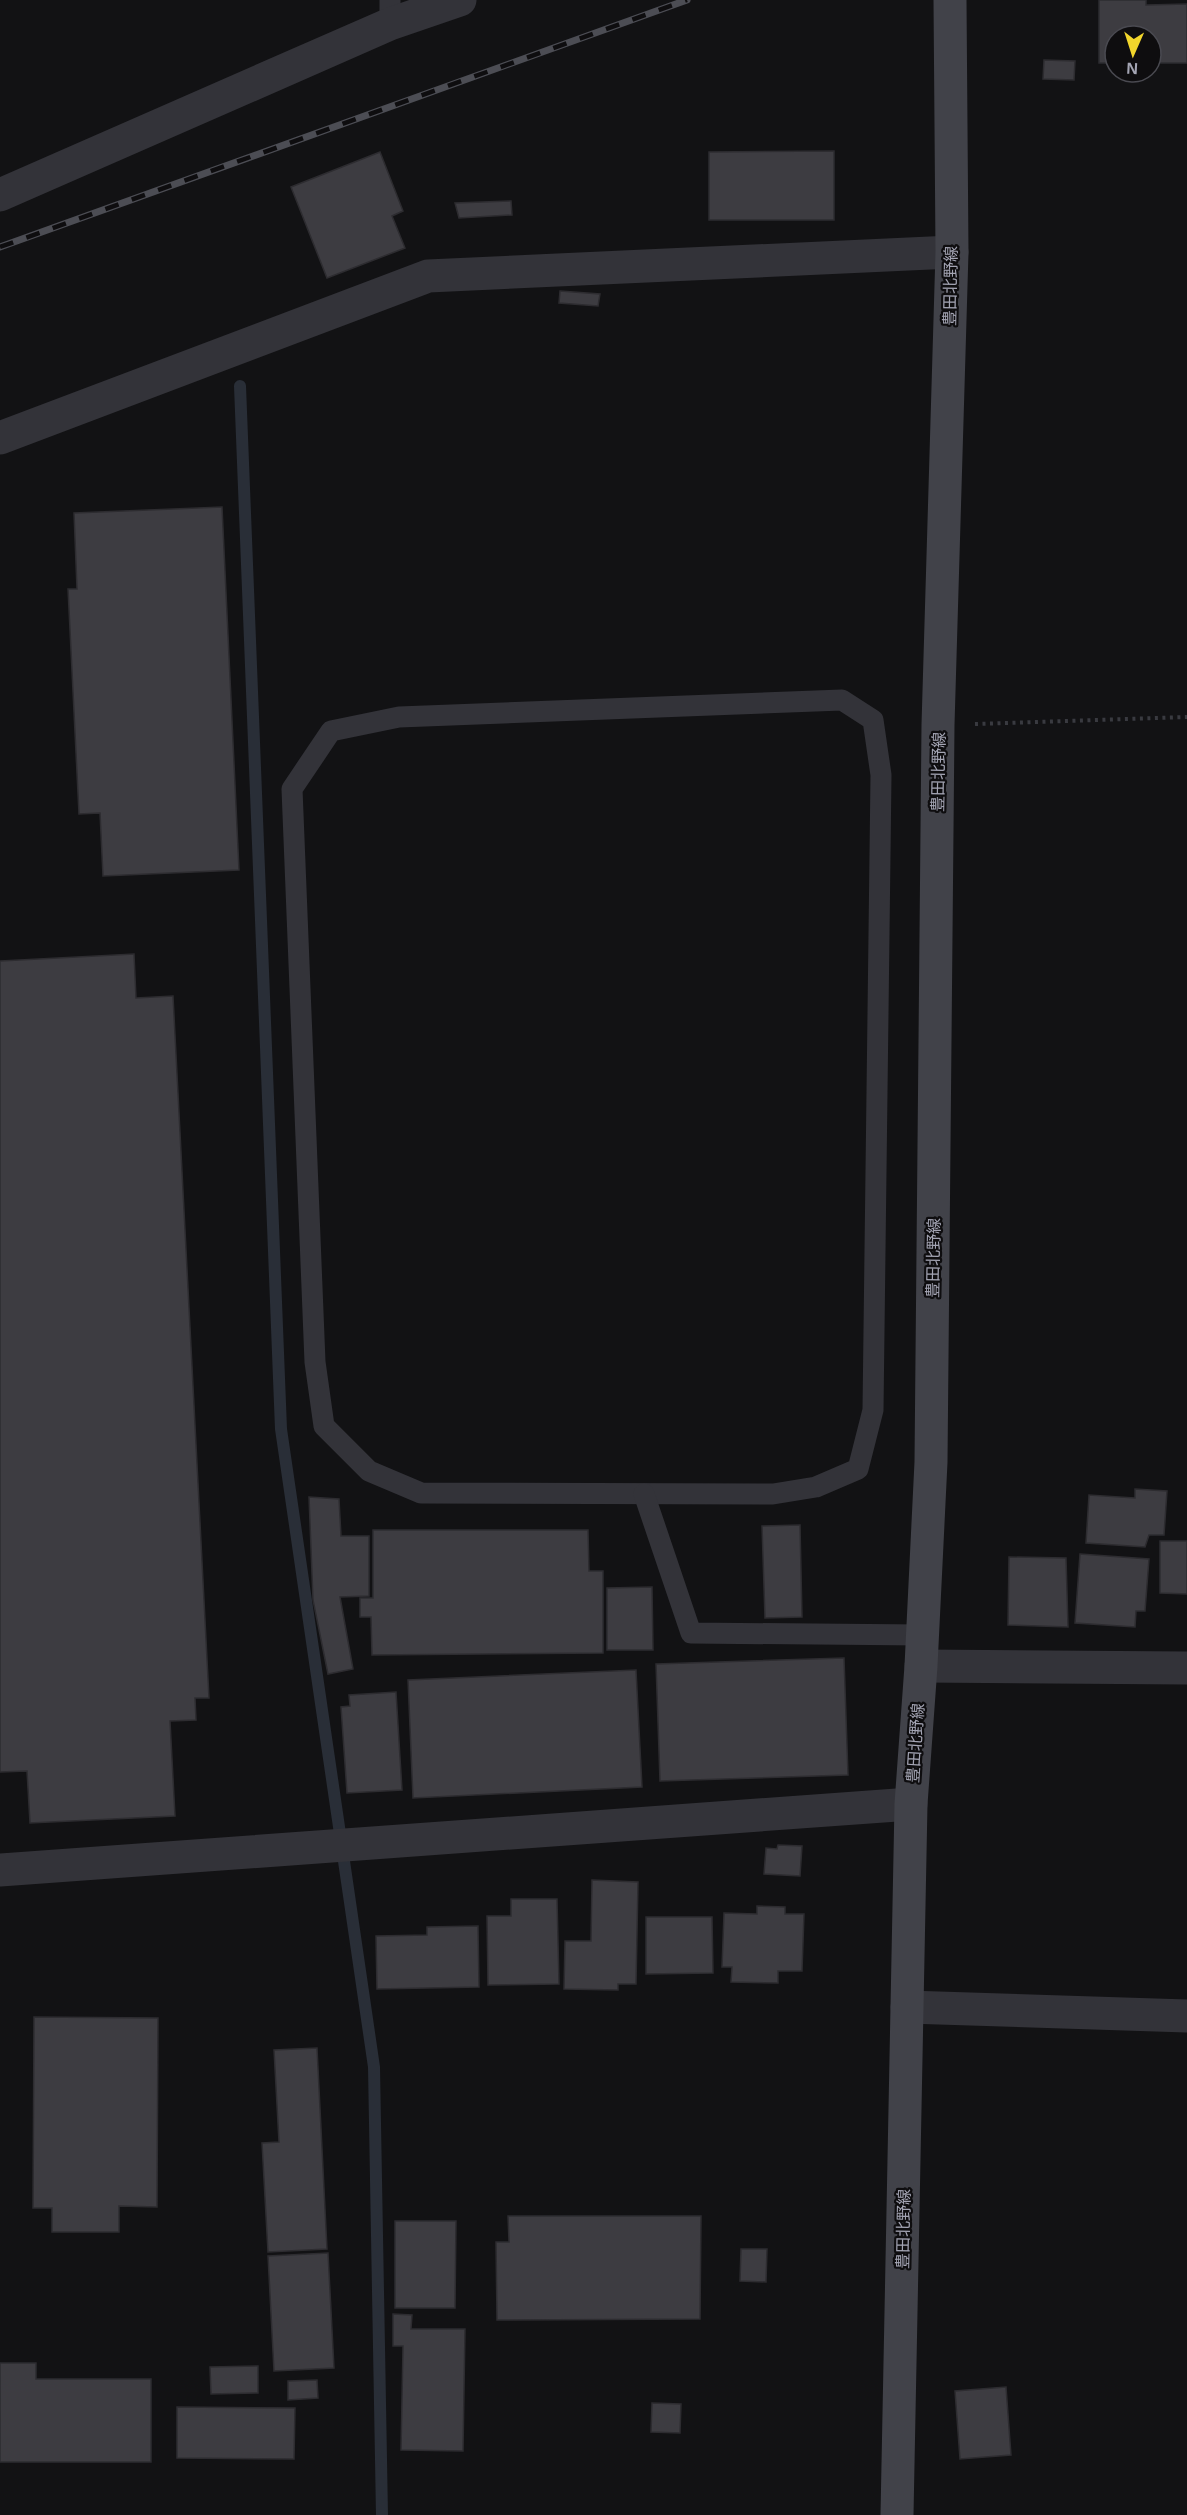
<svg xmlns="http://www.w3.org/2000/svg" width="1187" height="2515" font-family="Arial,'Noto Sans JP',sans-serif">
	<rect width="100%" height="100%" fill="#121214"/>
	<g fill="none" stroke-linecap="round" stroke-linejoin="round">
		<polyline stroke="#292e37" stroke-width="12" points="240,386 281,1429 374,2067 382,2515"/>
	</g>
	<g fill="#3d3c41" stroke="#2d2c30" stroke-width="1.5">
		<polygon points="1099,0 1146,0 1146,5 1187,4 1187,63 1151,63 1151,36 1115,36 1115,63 1099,63"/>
		<polygon points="1044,60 1075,61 1074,80 1043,79"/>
		<polygon points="834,151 834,220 709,220 709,152"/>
		<polygon points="380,152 403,211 392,216 405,248 327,278 291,187"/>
		<polygon points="511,201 512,215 459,218 455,203"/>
		<polygon points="560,291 600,294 598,306 559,303"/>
		<polygon points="222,507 239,870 103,876 100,813 79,814 68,589 77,589 74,513"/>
		<polygon points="134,954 136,998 173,996 209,1698 195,1698 196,1720 170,1721 175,1816 30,1823 27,1771 0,1772 0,961"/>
		<polygon points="1135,1489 1167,1491 1164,1535 1149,1535 1145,1547 1086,1543 1089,1495 1135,1498"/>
		<polygon points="309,1497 339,1499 341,1536 369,1536 369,1596 340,1597 353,1669 328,1674 313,1600"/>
		<polygon points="800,1525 802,1617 765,1618 762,1526"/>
		<polygon points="373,1530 588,1530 589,1571 603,1571 603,1653 372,1655 371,1617 360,1617 360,1598 373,1598"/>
		<polygon points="1160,1541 1187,1541 1187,1594 1160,1593"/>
		<polygon points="1080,1554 1149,1559 1145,1611 1136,1611 1135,1627 1075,1623"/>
		<polygon points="1009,1557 1066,1558 1068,1627 1008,1625"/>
		<polygon points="652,1587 653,1650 607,1650 607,1588"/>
		<polygon points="844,1658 848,1775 660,1781 656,1664"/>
		<polygon points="636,1670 642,1787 413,1798 408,1680"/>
		<polygon points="396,1692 402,1790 347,1793 341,1707 350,1706 349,1695"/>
		<polygon points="778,1845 802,1846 800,1876 764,1874 766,1848 777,1849"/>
		<polygon points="592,1880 638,1882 636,1984 618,1984 618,1990 564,1989 565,1941 591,1941"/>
		<polygon points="511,1899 557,1899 559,1984 488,1985 487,1916 511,1916"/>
		<polygon points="757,1906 785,1907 785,1914 804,1914 802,1971 778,1971 778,1983 731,1982 732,1967 722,1967 724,1913 757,1914"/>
		<polygon points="646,1917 712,1917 713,1973 646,1974"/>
		<polygon points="478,1926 479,1987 377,1989 376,1936 427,1935 427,1927"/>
		<polygon points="34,2017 158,2018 157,2207 119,2206 119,2232 52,2232 52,2208 33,2208"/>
		<polygon points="317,2048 327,2249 268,2252 262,2143 279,2142 274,2050"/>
		<polygon points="508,2216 701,2216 700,2319 497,2320 496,2242 509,2242"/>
		<polygon points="395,2221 456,2221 455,2308 395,2308"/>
		<polygon points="741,2249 767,2249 766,2282 740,2281"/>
		<polygon points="328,2253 334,2368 274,2371 268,2256"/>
		<polygon points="393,2314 412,2315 411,2329 465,2329 463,2451 401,2450 403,2346 393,2346"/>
		<polygon points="0,2363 36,2363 36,2379 151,2379 151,2462 0,2462"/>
		<polygon points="258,2366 258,2393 211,2394 210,2367"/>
		<polygon points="317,2380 318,2398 288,2400 288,2381"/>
		<polygon points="1006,2387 1011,2455 960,2459 955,2391"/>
		<polygon points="652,2403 681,2404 680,2433 651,2432"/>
		<polygon points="177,2407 295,2408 294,2459 177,2458"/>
	</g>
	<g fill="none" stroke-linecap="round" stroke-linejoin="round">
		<polyline stroke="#393a40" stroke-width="4" stroke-dasharray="3 4.5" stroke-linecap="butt" points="975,724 1187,717"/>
		<g stroke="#333339" stroke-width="21">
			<polyline points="390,0 390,24"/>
			<polygon points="842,700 873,720 881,775 873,1410 858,1469 816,1487 773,1494 421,1493 369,1471 324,1426 315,1362 292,789 331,731 399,717"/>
			<polyline points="644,1494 691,1633 922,1635"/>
		</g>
		<g stroke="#333339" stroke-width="33">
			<polyline points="0,438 428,276 952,252"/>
			<polyline points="921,1666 1187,1668"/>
			<polyline points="0,1870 911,1804"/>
			<polyline points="907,2007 1187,2016"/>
		</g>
		<polyline stroke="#333339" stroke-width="33" points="0,195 390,24 460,0"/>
		<polyline stroke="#414249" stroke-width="33" points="897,2515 911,1804 921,1666 931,1462 938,725 952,252 950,0"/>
		<defs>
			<polyline id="rail" points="0,247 687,0"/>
		</defs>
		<use href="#rail" stroke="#4c4d54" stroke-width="7"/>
		<use href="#rail" stroke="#0e0d0f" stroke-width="4.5" stroke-dasharray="14" stroke-linecap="butt"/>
	</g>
	<g text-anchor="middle" stroke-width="4.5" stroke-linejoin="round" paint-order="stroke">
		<g font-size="16" fill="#a4a5b4" stroke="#0e0d0f">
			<text transform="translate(950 286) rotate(-89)" y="6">豊田北野線</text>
			<text transform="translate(938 772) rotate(-89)" y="6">豊田北野線</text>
			<text transform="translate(933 1258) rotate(-89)" y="6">豊田北野線</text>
			<text transform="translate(915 1743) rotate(-86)" y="6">豊田北野線</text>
			<text transform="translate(903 2229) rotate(-89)" y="6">豊田北野線</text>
		</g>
	</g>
	<g transform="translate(1133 54) rotate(183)"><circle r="28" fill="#0e0d0f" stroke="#4a4a51" stroke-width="1.5"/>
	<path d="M0-4.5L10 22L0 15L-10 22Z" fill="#f2d62c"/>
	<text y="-9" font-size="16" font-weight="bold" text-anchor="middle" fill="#a4a5b4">N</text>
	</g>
</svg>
